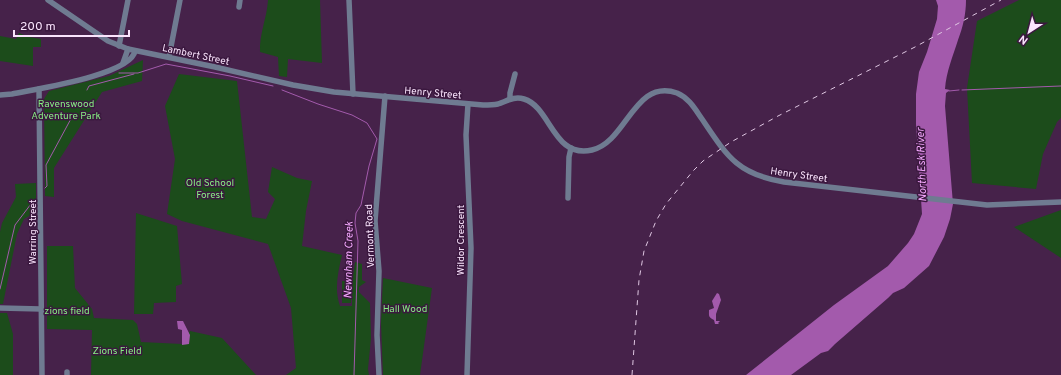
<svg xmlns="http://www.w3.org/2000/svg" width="1061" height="375" font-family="Overpass,sans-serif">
	<rect width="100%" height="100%" fill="#46224a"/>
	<g fill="#1c4c1b">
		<path d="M268,0H320L322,63L288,59L287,77L279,76L278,57L260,52C259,34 267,18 268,0Z"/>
		<polygon points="1019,0 1061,0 1061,118 1057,122 1043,154 1036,189 972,183 967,88 977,21"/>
		<polygon points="19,33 29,37 41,39 41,47 33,47 33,66 0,61 0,36 16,39"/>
		<polygon points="143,60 142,81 102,92 54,168 54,197 45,196 44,99 49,91 109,76"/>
		<path d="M179,74L237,81L252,217L266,219L275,199L268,192L272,167L297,178L312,181L306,211L302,246L342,255C338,272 334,289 340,306H352V282L355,262L362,264V280L366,282L359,287V292L370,303L371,338L368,369L369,375H286L296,368L291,308L268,244L182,221L167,214L175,159L165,106Z"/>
		<polygon points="36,183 36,212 24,219 17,234 3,304 0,304 0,232 2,223 16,197 15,184"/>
		<polygon points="1061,210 1061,258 1014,227"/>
		<polygon points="136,213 177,226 182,284 176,286 176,302 154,303 153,314 134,314"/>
		<polygon points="47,246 73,246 75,288 92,309 94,318 133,320 137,324 141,342 182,344 190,331 222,338 256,375 91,375 92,330 47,329"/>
		<polygon points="383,278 432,288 420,375 383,375 381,323"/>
		<rect x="342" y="281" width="9" height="22"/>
		<polygon points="0,313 7,313 13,334 13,375 0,375"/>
	</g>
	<g fill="#a35aac">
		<path d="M936,0H966C966,14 963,27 958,40C953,56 946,72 945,89L950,90L946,93L945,106L953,204L950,219L944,237L929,266L904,288L893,293L888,298L835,344L828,351L821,353L791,375H746L834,305L888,266L908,243L914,234L922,214L916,124V94L919,72L927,52L937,19L938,6Z"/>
		<path d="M717,293L719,294L721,300L716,314V321H720L718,323L719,324H715L714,320C708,317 709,316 709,310L714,308L712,301Z"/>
		<polygon points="177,321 183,321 190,335 189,344 182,345 182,330 178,329"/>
	</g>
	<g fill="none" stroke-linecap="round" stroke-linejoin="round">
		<g stroke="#a35aac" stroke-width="1">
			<polyline points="119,73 138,73 166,64 230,76 273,86"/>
			<polyline points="87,90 89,86 134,74"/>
			<polyline points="282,90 318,104 352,115 367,123 377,139 369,166 361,205 356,213 355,223 358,241 354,375"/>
			<polyline points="962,90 1061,86"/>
			<polyline points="949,91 959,90"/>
			<polyline points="45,188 47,186 46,165 73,115"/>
			<polyline points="0,289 15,225 34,200"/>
		</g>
		<g stroke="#6f7b91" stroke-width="5.5">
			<path d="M48,0L108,41L128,49L215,67L293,85L334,92L483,105C488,105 493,105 498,104C507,101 514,96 524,99C551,107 553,159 592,150C627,142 634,78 677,93C689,98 695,109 702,119C727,156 737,174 784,182L987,205L1061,202"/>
			<polyline points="349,0 353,94"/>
			<polyline points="239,7 240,0"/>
			<polyline points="119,46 128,0"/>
			<polyline points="169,57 180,0"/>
			<polyline points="123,63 128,49"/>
			<polyline points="39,89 42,375"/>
			<path d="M0,95L12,94C35,89 131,75 135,51"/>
			<polyline points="510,99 510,93 515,74"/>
			<polyline points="568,198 569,157 571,148"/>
			<polyline points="0,308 41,309"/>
			<polyline points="67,375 67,372"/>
			<polyline points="379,375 377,335 379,271 375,221 385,96"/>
			<polyline points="467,375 471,248 466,135 468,104"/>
		</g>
		<polyline stroke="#dfc7e2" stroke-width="1" stroke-dasharray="5 5" stroke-linecap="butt" points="632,375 639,280 644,251 656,221 666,204 693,171 703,161 731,142 778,116 915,47 1001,0"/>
	</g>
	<g text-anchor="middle" stroke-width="3" stroke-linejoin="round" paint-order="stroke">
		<g font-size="10" fill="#fae4fd" stroke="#3b183f">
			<text transform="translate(196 54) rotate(12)" y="4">Lambert Street</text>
			<text transform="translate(433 92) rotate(5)" y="4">Henry Street</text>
			<text transform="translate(799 174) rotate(8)" y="4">Henry Street</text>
			<text transform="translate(32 232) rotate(-90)" y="4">Warring Street</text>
			<text transform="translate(369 236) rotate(-92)" y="4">Vermont Road</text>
			<text transform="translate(460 240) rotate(-90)" y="4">Wildor Crescent</text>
		</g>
		<g font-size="10" fill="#87f083" stroke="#3b183f">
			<text x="66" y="107">Ravenswood<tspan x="66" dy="12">Adventure Park</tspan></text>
			<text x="210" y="186">Old School<tspan x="210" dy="12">Forest</tspan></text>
			<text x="405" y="312">Hall Wood</text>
			<text x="67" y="314">zions field</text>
			<text x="117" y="354">Zions Field</text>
		</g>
		<g font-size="11" font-style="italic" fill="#f5a9fe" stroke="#3b183f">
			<text transform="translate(921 165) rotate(-92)" y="4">North Esk River</text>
			<text transform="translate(348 260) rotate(-89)" y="4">Newnham Creek</text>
		</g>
	</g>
	<g transform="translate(1029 32) rotate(216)" stroke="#3b183f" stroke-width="3" paint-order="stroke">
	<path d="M0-3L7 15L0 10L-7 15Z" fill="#fae4fd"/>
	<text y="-6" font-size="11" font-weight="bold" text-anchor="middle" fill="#fae4fd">N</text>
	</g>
	<path d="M14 30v6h115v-6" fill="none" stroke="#fae4fd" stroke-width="2"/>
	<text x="20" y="30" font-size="12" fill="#fae4fd" stroke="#3b183f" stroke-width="3" paint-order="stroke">200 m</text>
</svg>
